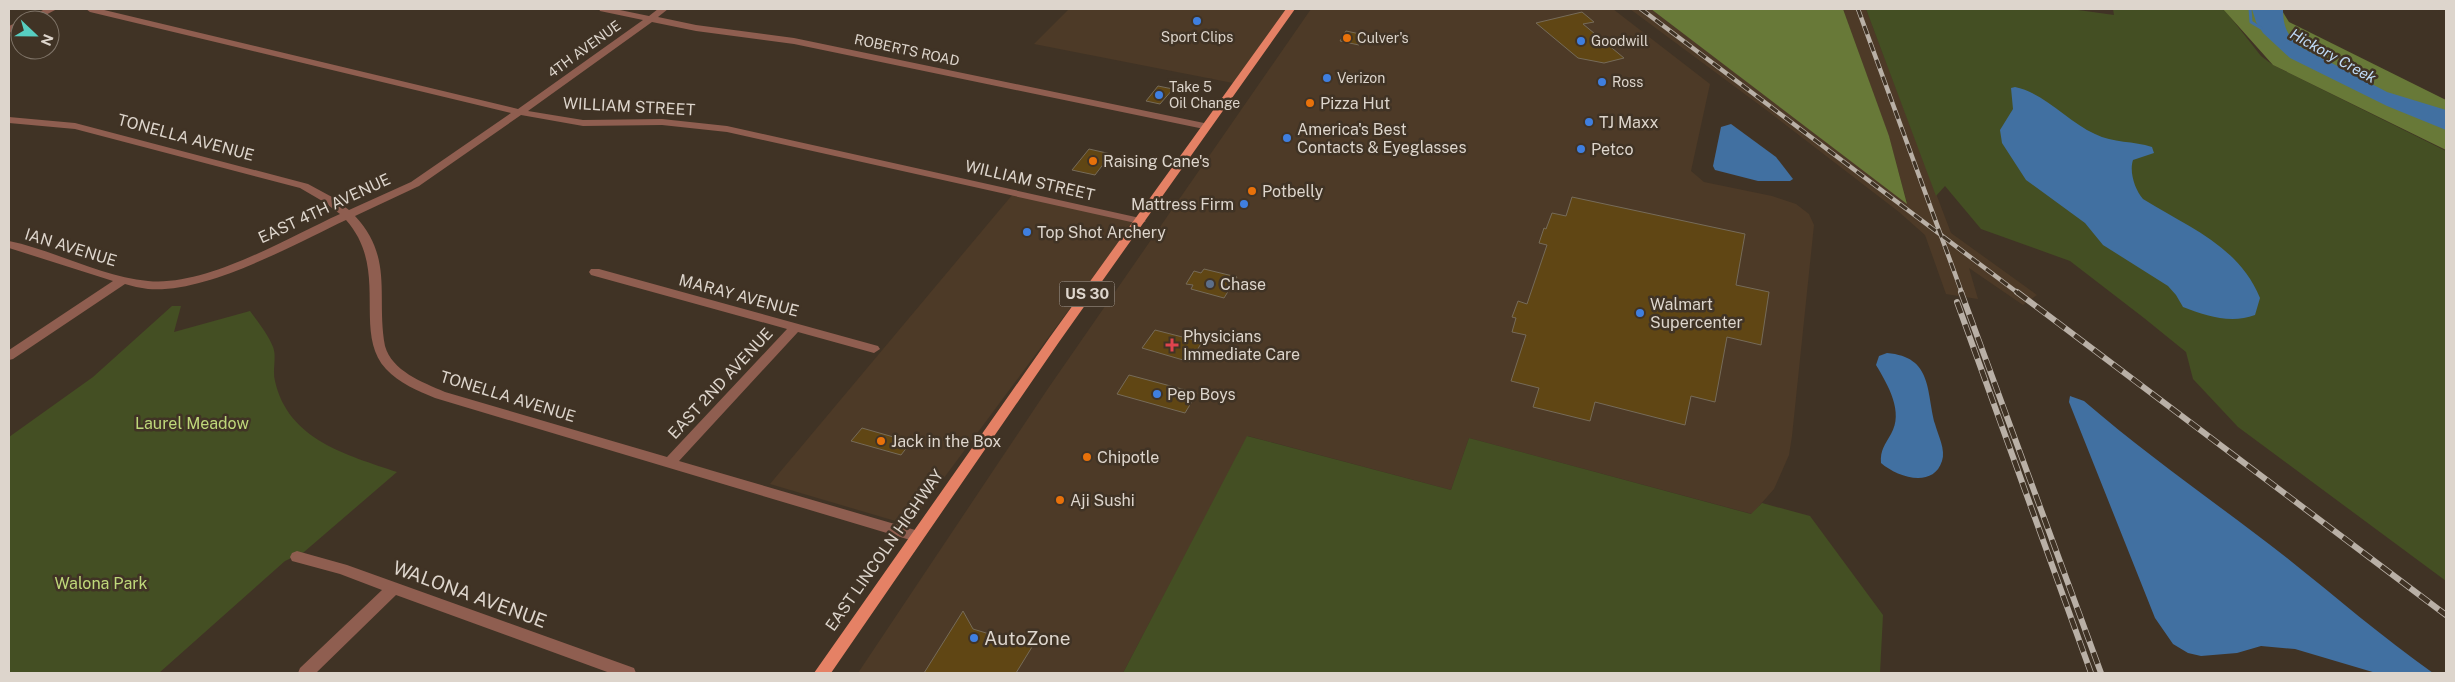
<svg xmlns="http://www.w3.org/2000/svg" width="2455" height="682" font-family="'Public Sans',sans-serif">
	<rect width="100%" height="100%" fill="#403325"/>
	<g fill="#4d3a27">
		<polygon points="1069,9 1287,9 1233,83 1034,44"/>
		<polygon points="1311,9 1613,9 1710,84 1691,171 1704,182 1772,196 1796,204 1809,214 1814,225 1792,436 1789,455 1774,489 1752,514 1469,438 1451,490 1248,436 1123,673 858,673 1047,390"/>
		<polygon points="1630,9 1651,9 1907,203 1889,137 1843,9 1866,9 1951,233 2037,295 2023,305 1969,268 1978,299 1946,294 1925,235 1899,212 1769,112"/>
		<polygon points="1013,194 1134,222 909,525 770,484"/>
	</g>
	<g fill="#444f23">
		<polygon points="1866,9 2071,9 2114,15 2113,9 2224,9 2261,56 2273,65 2446,151 2446,581 2238,427 2193,379 2186,352 2144,318 2070,261 1981,229 1945,186 1936,196"/>
		<path d="M172,306H181L174,332L250,311C258,322 268,334 273,347C277,357 272,370 275,381C288,440 347,455 397,472L304,552L285,561L159,673H9V437L93,377Z"/>
		<polygon points="1247,436 1451,490 1469,438 1751,514 1762,503 1810,516 1883,615 1880,673 1123,673"/>
	</g>
	<g fill="#687938">
		<polygon points="1651,9 1843,9 1889,136 1907,204"/>
		<polygon points="2223,9 2281,9 2289,22 2446,100 2446,150 2273,65"/>
	</g>
	<g fill="#4170a1">
		<path d="M2252,9H2283C2283,26 2287,36 2301,47L2387,92L2446,110V130L2387,106L2290,58L2263,33L2256,22Z"/>
		<path d="M2015,87C2045,93 2068,122 2095,134C2113,143 2134,141 2152,147L2154,153L2133,160C2129,172 2135,190 2143,199C2189,228 2238,245 2260,298L2255,315C2231,324 2206,316 2183,307L2176,295L2168,286L2103,245L2085,223L2026,180L2002,143L2000,130L2013,109L2011,88Z"/>
		<polygon points="1731,124 1776,157 1793,179 1790,181 1758,181 1715,170 1713,166 1721,127"/>
		<path d="M1887,353C1933,357 1926,391 1935,424C1938,435 1946,450 1942,461C1933,489 1897,477 1881,463C1880,450 1885,445 1891,434C1904,412 1888,385 1876,365L1879,356Z"/>
		<path d="M2070,396L2084,401C2149,457 2219,505 2287,558C2336,597 2382,637 2433,673H2376L2295,649L2261,646L2237,653L2201,656L2188,653L2173,644L2155,618L2069,402Z"/>
	</g>
	<g fill="none" stroke-linecap="round" stroke-linejoin="round">
		<polyline stroke="#4170a1" stroke-width="3" points="2250,9 2251,22 2261,28"/>
	</g>
	<g fill="#604614" stroke="#766b59">
		<polygon points="1582,12 1594,22 1583,24 1624,58 1604,63 1578,58 1536,23"/>
		<polygon points="1346,31 1365,35 1359,45 1340,41"/>
		<polygon points="1158,86 1173,89 1160,104 1146,101"/>
		<polygon points="1089,149 1111,154 1095,175 1072,170"/>
		<polygon points="1572,197 1745,234 1736,285 1769,292 1761,345 1727,337 1715,402 1691,396 1685,425 1595,402 1590,421 1533,407 1539,388 1511,381 1526,335 1512,332 1516,318 1512,317 1518,301 1527,304 1547,245 1539,243 1544,228 1546,229 1552,213 1566,216"/>
		<polygon points="1204,269 1237,277 1224,298 1191,289 1193,285 1186,284 1194,271 1201,273"/>
		<polygon points="1155,330 1202,342 1190,362 1142,348"/>
		<polygon points="1129,375 1197,393 1185,413 1117,394"/>
		<polygon points="862,428 911,442 901,455 851,441"/>
		<polygon points="963,611 973,629 1032,647 1016,673 924,673"/>
	</g>
	<g fill="none" stroke-linecap="round" stroke-linejoin="round">
		<g fill="#8f5e50" fill-rule="evenodd">
			<polygon points="45,9 57,9 36,20 24,20"/>
			<path d="M86,9H100L518,109L643,20L600,11L599,9H615L649,16L658,9H668L658,17L696,25L794,38L1204,123L1209,126L1204,129L794,44L696,31L652,22L528,111L583,120L662,119L727,126L1140,218L1146,221L1140,224L727,132L662,125L583,126L521,115L419,186L355,216C394,258 376,296 385,346C392,371 422,382 445,392L667,457L787,329L591,275L589,272L591,269H599L878,346L880,349L874,353L798,332L679,461L922,532L924,536L922,540L917,542L435,398C418,391 399,383 386,369C352,332 390,269 346,220C293,245 206,294 148,289C140,288 132,286 125,284L13,359L9,360V350L113,281L9,248V241C53,250 103,277 148,281C206,287 287,238 340,214L324,202L300,188L75,129L9,123V117L75,123L308,184L332,197L349,210L411,182L511,113L90,12Z"/>
			<polygon points="20,21 20,28 9,33 9,26"/>
			<polygon points="297,551 347,565 634,668 636,673 610,673 396,595 316,673 298,673 300,668 382,590 340,574 292,561 290,557 292,553"/>
		</g>
		<polygon fill="#e58165" fill-rule="evenodd" points="1286,9 1295,9 1059,342 831,673 814,673 1050,337"/>
		<defs>
			<g id="rail-far1">
				<polyline points="1641,9 2018,293"/>
				<polyline points="1858,9 1962,293"/>
			</g>
			<g id="rail">
				<polyline points="1961,292 2101,673"/>
				<polyline points="2017,292 2446,615"/>
				<polyline points="1957,302 2091,673"/>
			</g>
		</defs>
		<use href="#rail-far1" stroke="#b9b0a6" stroke-width="4.5"/>
		<use href="#rail" stroke="#b9b0a6" stroke-width="6"/>
		<use href="#rail-far1" stroke="#403325" stroke-width="3" stroke-dasharray="9" stroke-linecap="butt"/>
		<use href="#rail" stroke="#403325" stroke-width="4.5" stroke-dasharray="12" stroke-linecap="butt"/>
	</g>
	<g fill="#3f7fe0" stroke="#403325" stroke-width="2">
		<circle cx="1197" cy="21" r="5"/>
		<circle cx="1581" cy="41" r="5"/>
		<circle cx="1327" cy="78" r="5"/>
		<circle cx="1602" cy="82" r="5"/>
		<circle cx="1159" cy="95" r="5"/>
		<circle cx="1589" cy="122" r="5"/>
		<circle cx="1287" cy="138" r="5"/>
		<circle cx="1581" cy="149" r="5"/>
		<circle cx="1244" cy="204" r="5"/>
		<circle cx="1027" cy="232" r="5"/>
		<circle cx="1640" cy="313" r="5"/>
		<circle cx="1157" cy="394" r="5"/>
		<circle cx="974" cy="638" r="5"/>
	</g>
	<g fill="#e8710a" stroke="#403325" stroke-width="2">
		<circle cx="1347" cy="38" r="5"/>
		<circle cx="1310" cy="103" r="5"/>
		<circle cx="1093" cy="161" r="5"/>
		<circle cx="1252" cy="191" r="5"/>
		<circle cx="881" cy="441" r="5"/>
		<circle cx="1087" cy="457" r="5"/>
		<circle cx="1060" cy="500" r="5"/>
	</g>
	<circle fill="#5c6f8a" stroke="#403325" stroke-width="2" cx="1210" cy="284" r="5"/>
	<path fill="#e0444e" stroke="#403325" stroke-width="2" d="M1169.5 337.5h5v5h5v5h-5v5h-5v-5h-5v-5h5z"/>
	<g text-anchor="middle" stroke-width="5" stroke-linejoin="round" paint-order="stroke">
		<g font-size="14" fill="#ddd5cc" stroke="#403325" text-anchor="start">
			<text x="1197" y="42" text-anchor="middle">Sport Clips</text>
			<text x="1357" y="43">Culver's</text>
			<text x="1591" y="46">Goodwill</text>
			<text x="1337" y="83">Verizon</text>
			<text x="1612" y="87">Ross</text>
			<text x="1169" y="92">Take 5<tspan x="1169" dy="16">Oil Change</tspan></text>
		</g>
		<g font-size="14" fill="#ddd5cc" stroke="#403325">
			<text transform="translate(584 49) rotate(-36)" y="5">4TH AVENUE</text>
			<text transform="translate(907 50) rotate(12)" y="5">ROBERTS ROAD</text>
		</g>
		<g font-size="15" font-style="italic" fill="#bfdaf6" stroke="#403325">
			<text transform="translate(2333 56) rotate(29)" y="5">Hickory Creek</text>
		</g>
		<rect fill="#403325" stroke="#aea49a" stroke-width="1" x="1059.5" y="281.5" width="55" height="25" rx="4"/>
		<g font-size="15" font-weight="bold" fill="#ddd5cc">
			<text x="1087" y="299">US 30</text>
		</g>
		<g font-size="16" fill="#ddd5cc" stroke="#403325" text-anchor="start">
			<text x="1320" y="109">Pizza Hut</text>
			<text x="1599" y="128">TJ Maxx</text>
			<text x="1297" y="135">America's Best<tspan x="1297" dy="18">Contacts &amp; Eyeglasses</tspan></text>
			<text x="1591" y="155">Petco</text>
			<text x="1103" y="167">Raising Cane's</text>
			<text x="1262" y="197">Potbelly</text>
			<text x="1234" y="210" text-anchor="end">Mattress Firm</text>
			<text x="1037" y="238">Top Shot Archery</text>
			<text x="1220" y="290">Chase</text>
			<text x="1650" y="310">Walmart<tspan x="1650" dy="18">Supercenter</tspan></text>
			<text x="1183" y="342">Physicians<tspan x="1183" dy="18">Immediate Care</tspan></text>
			<text x="1167" y="400">Pep Boys</text>
			<text x="891" y="447">Jack in the Box</text>
			<text x="1097" y="463">Chipotle</text>
			<text x="1070" y="506">Aji Sushi</text>
		</g>
		<g font-size="16" fill="#ddd5cc" stroke="#403325">
			<text transform="translate(629 106) rotate(3)" y="6">WILLIAM STREET</text>
			<text transform="translate(186 137) rotate(15)" y="6">TONELLA AVENUE</text>
			<text transform="translate(1030 180) rotate(13)" y="6">WILLIAM STREET</text>
			<text transform="translate(324 208) rotate(-25)" y="6">EAST 4TH AVENUE</text>
			<text transform="translate(71 247) rotate(17)" y="6">IAN AVENUE</text>
			<text transform="translate(739 295) rotate(15)" y="6">MARAY AVENUE</text>
			<text transform="translate(720 383) rotate(-47)" y="6">EAST 2ND AVENUE</text>
			<text transform="translate(508 396) rotate(17)" y="6">TONELLA AVENUE</text>
			<text transform="translate(884 550) rotate(-55)" y="6">EAST LINCOLN HIGHWAY</text>
		</g>
		<g font-size="16" fill="#bfd87a" stroke="#403325">
			<text x="192" y="429">Laurel Meadow</text>
			<text x="101" y="589">Walona Park</text>
		</g>
		<g font-size="19" fill="#ddd5cc" stroke="#403325">
			<text transform="translate(470 594) rotate(20)" y="7">WALONA AVENUE</text>
		</g>
		<g font-size="19" fill="#ddd5cc" stroke="#403325" text-anchor="start">
			<text x="984" y="645">AutoZone</text>
		</g>
	</g>
	<rect width="2455" height="682" fill="none" stroke="#ddd5cc" stroke-width="20"/>
	<g transform="translate(35 35) rotate(112)"><circle r="24" fill="#403325" stroke="#7f7468"/>
	<path d="M0-4L9 19L0 12L-9 19Z" fill="#57cec1"/>
	<text y="-8" font-size="14" font-weight="bold" text-anchor="middle" fill="#ddd5cc">N</text>
	</g>
</svg>
